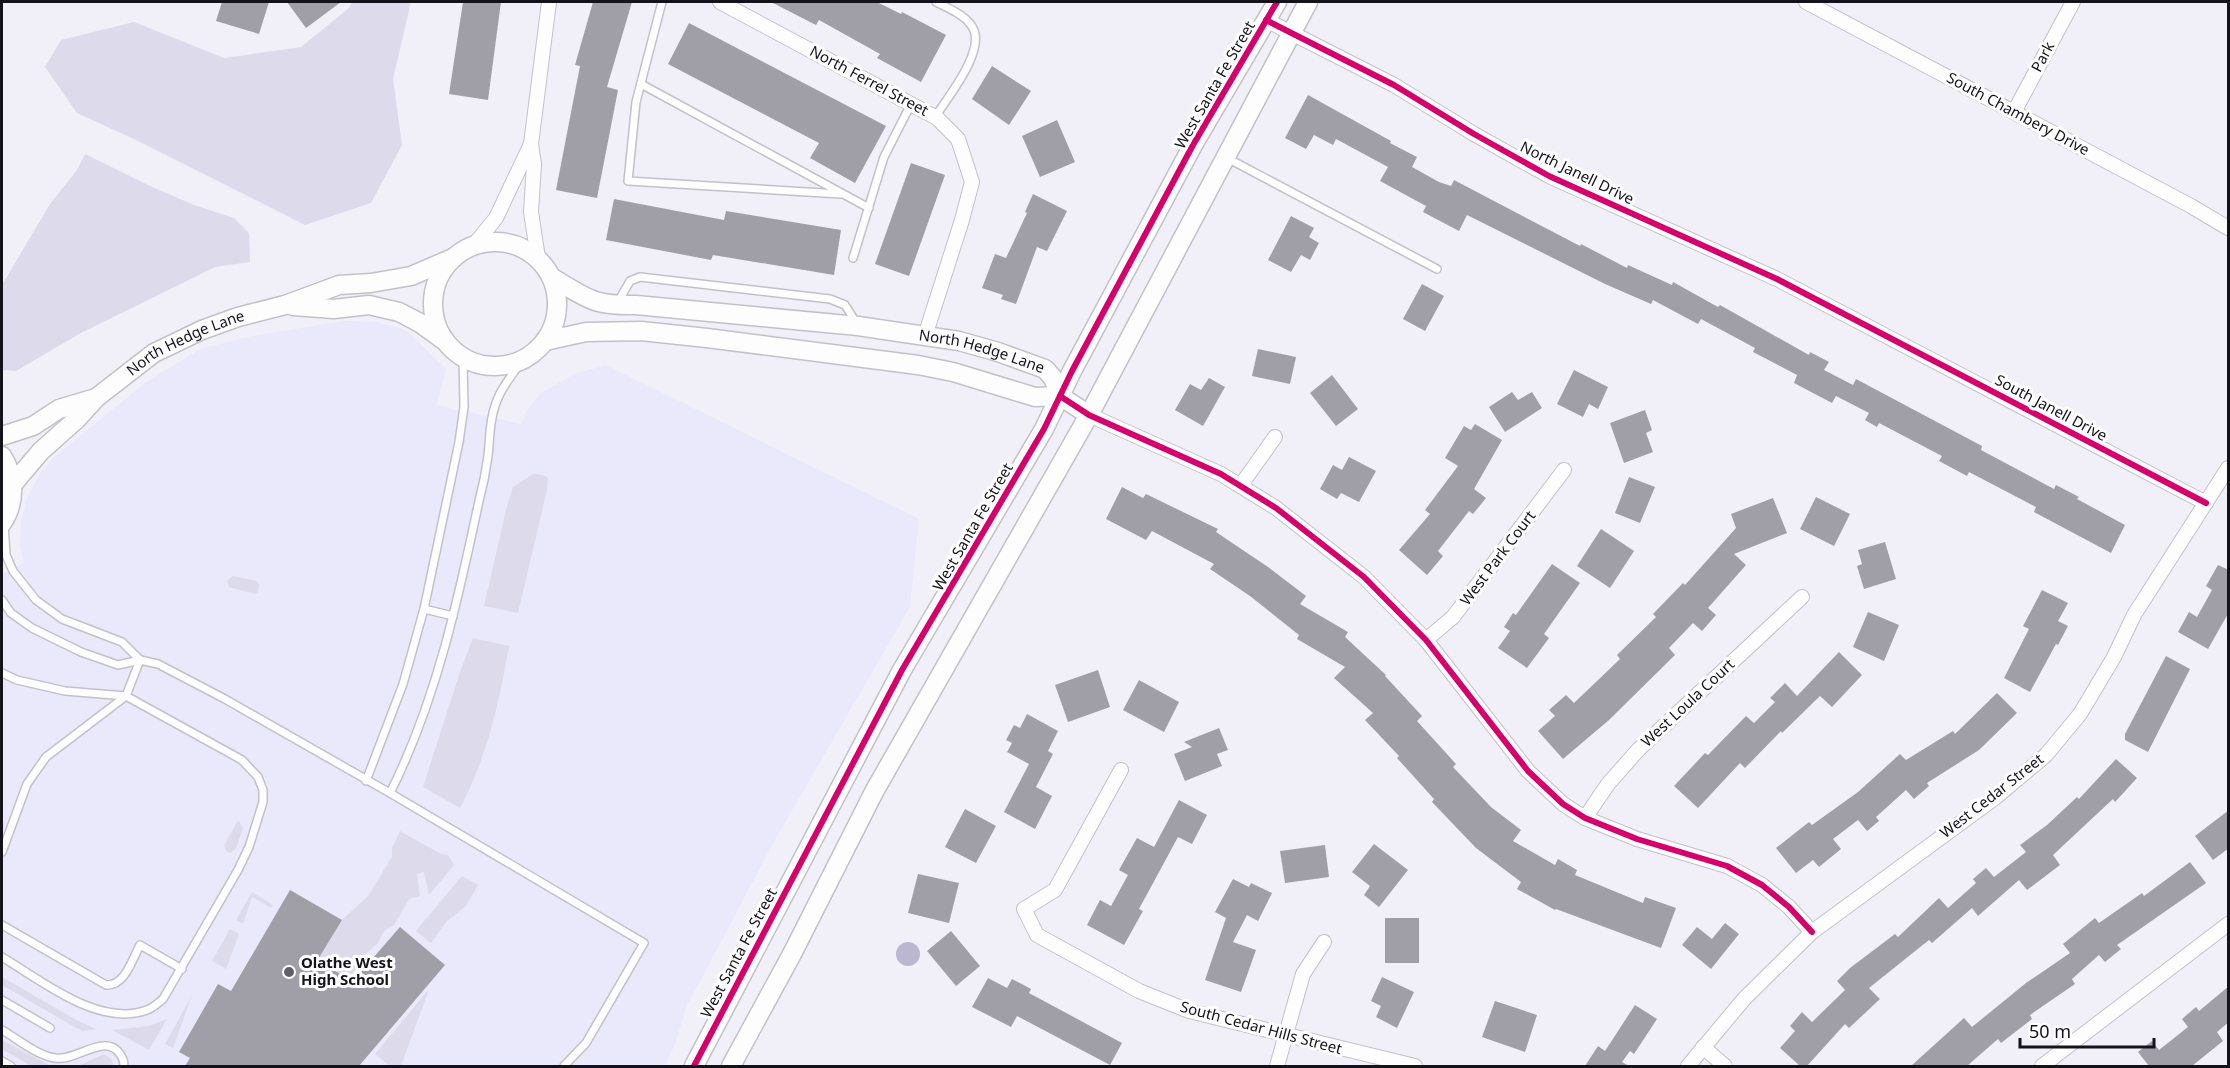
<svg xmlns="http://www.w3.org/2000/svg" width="2230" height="1068" font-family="'Noto Sans',sans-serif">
	<rect width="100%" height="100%" fill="#f1f0f8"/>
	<polygon fill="#eae8fb" points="344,321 377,322 406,330 446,369 437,405 521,424 527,410 541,393 574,374 606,365 919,519 910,607 776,838 699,983 686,1007 676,1042 665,1066 2,1066 2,575 23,563 20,543 21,520 27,498 39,475 54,457 145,383 200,349 252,336"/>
	<g fill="#dddaec">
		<polygon points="352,2 411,2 393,79 402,145 371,203 305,225 136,140 77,113 45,67 61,40 134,22 224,58 301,47 349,8"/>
		<polygon points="85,154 150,186 194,205 234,218 249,233 250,262 215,267 79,334 16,371 2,370 2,285 50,204 77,170"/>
		<polygon points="533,474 543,475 548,478 547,490 518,613 484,606 507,506 513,487"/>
		<polygon points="233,576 257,581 259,586 258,592 255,594 229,587 227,581"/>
		<path d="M473,638L509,646C499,703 487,757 460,808L423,787L460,672Z"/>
		<polygon points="239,821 243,828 236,848 231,853 227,852 224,846 237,822"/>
		<polygon points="400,831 441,854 448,855 454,865 429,895 424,872 417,874 420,896 409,899 394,925 384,931 378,943 362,957 349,979 317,961 342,920 368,896 392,857 392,848"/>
		<polygon points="462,876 478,885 466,906 446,922 431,943 416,931"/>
		<polygon points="252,892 273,905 271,908 252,897 243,924 236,920"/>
		<polygon points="230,929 239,934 226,969 212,961"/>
		<polygon points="2,977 78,1021 96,1029 83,1031 78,1029 2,985"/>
		<polygon points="429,989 401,1066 390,1066 375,1054"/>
		<polygon points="192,995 173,1048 165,1044"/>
		<polygon points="167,1019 149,1050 112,1030 149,1026"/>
		<polygon points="2,1040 51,1066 31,1066 2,1049"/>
		<polygon points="104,1054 112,1060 113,1066 78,1066"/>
	</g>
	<circle fill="#bab7cf" cx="908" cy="954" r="12"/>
	<g fill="#a09fa8">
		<polygon points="222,2 269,2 259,34 216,21"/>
		<polygon points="287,2 341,2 306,28"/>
		<polygon points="463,2 501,2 488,100 449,94"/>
		<polygon points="593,2 632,2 607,87 618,90 597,198 556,190 580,66 575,65"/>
		<polygon points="771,2 877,2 901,14 902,12 946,35 921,82 877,58 880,54 819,20 816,25"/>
		<polygon points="689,23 886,126 855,183 810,158 819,143 668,64"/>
		<polygon points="992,66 1031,91 1009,125 972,99"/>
		<polygon points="1308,95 1391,141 1390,143 1417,157 1412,167 1439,182 1451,186 1454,180 1580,246 1581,244 1627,268 1628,265 1672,285 1673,282 1718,307 1720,305 1809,355 1810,352 1829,362 1824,370 1853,385 1856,379 1982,446 1981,450 2054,489 2056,485 2079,497 2077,499 2125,525 2111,553 2034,512 2036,507 1969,472 1967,476 1939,461 1942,456 1879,423 1877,427 1865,420 1869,413 1836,396 1832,403 1794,383 1797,375 1753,352 1755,348 1701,319 1698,324 1653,300 1651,304 1605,284 1467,215 1459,231 1423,212 1426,206 1380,181 1388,167 1336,139 1333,145 1314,135 1306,149 1285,138"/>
		<polygon points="1057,120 1075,162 1040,177 1022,136"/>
		<polygon points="911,163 945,175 909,276 875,264"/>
		<polygon points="1033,194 1067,211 1047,251 1037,247 1016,304 1001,299 1003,295 982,288 995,254 1006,258 1027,213 1025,212"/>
		<polygon points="614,199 724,220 726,211 841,230 834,275 713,255 711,260 606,240"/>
		<polygon points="1291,216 1314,228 1309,237 1319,243 1310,260 1301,255 1291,272 1268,260"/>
		<polygon points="1422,284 1444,296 1425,331 1403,319"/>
		<polygon points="1258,349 1296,357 1290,384 1252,376"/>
		<polygon points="1574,370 1608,387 1598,409 1589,404 1583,417 1557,404"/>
		<polygon points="1332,375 1358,409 1336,426 1310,393"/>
		<polygon points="1209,378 1225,387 1203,426 1175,410 1190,384 1201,390"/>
		<polygon points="1512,392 1518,400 1532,392 1542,408 1505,432 1489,407"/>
		<polygon points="1645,410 1652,430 1646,433 1653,452 1624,463 1610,423"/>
		<polygon points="1475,424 1502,440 1474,489 1486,498 1473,514 1469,511 1438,551 1443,556 1427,575 1399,550 1430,514 1425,510 1458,466 1445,458 1464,426 1471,430"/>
		<polygon points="1349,457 1376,471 1359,502 1341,493 1337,499 1320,489 1333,465 1342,470"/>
		<polygon points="1629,477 1655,487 1640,523 1615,513"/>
		<polygon points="1122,487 1143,498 1146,494 1218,529 1216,532 1268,567 1306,596 1300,604 1348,632 1345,637 1386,675 1385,676 1422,716 1417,721 1456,764 1453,767 1491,807 1521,830 1513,841 1555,865 1558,859 1577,870 1575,875 1643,903 1645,897 1676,908 1661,948 1556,909 1555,910 1517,889 1521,882 1476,848 1432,802 1434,799 1397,758 1399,756 1365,720 1373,713 1334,678 1345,667 1297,639 1299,635 1250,596 1210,569 1214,564 1152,531 1146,540 1106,519"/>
		<polygon points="1816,497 1850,514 1834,546 1800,529"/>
		<polygon points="1773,498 1787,533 1734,554 1746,565 1708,608 1716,615 1702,631 1693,623 1669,648 1675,655 1609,720 1563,759 1538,731 1555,716 1549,710 1566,695 1574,703 1620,659 1617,655 1656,617 1653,614 1683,583 1685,585 1736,528 1731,514"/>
		<polygon points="1601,529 1634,551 1610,588 1577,566"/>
		<polygon points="1885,542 1896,579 1864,589 1857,566 1862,564 1858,550"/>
		<polygon points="1552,564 1580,583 1544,634 1549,638 1527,668 1498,648 1510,631 1504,627 1513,613 1516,615"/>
		<polygon points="2218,565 2229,570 2229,612 2208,649 2178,632 2189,612 2197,617 2212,590 2206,586"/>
		<polygon points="2042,590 2068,603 2058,621 2068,626 2058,645 2056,644 2030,692 2004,678 2029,629 2023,626"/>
		<polygon points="1868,612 1899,625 1884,661 1853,647"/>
		<polygon points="1839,652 1862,675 1832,707 1820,696 1782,733 1781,731 1745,768 1740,763 1698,808 1674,786 1705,753 1708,755 1746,716 1754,723 1775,702 1770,698 1785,683 1797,696"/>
		<polygon points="2166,656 2190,669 2148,752 2125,740 2125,734"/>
		<polygon points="1098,670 1110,707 1068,722 1055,685"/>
		<polygon points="1139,680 1179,702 1164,732 1123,710"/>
		<polygon points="1997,693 2017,713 1979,750 1927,783 1929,786 1914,799 1906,790 1876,817 1879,821 1867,831 1858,820 1833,839 1841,849 1819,867 1813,860 1796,873 1776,848 1809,822 1812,825 1858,792 1900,754 1906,760 1953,731 1955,734"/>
		<polygon points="1027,714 1058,731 1048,751 1053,754 1036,787 1052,796 1035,829 1004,812 1029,764 1007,752 1012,743 1006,740 1014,725 1020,728"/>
		<polygon points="1219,728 1228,750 1217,754 1222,766 1185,781 1174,754 1192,747 1184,742"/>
		<polygon points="2116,759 2137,778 2115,802 2113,799 2053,855 2060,865 2027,890 2019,880 1978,916 1972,908 1932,943 1929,940 1869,988 1880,999 1849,1028 1845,1024 1807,1066 1800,1066 1780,1048 1795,1031 1790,1026 1802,1012 1812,1022 1845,990 1837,981 1850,968 1895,934 1898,937 1939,898 1948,908 1976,883 1973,879 1986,868 1994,877 2026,852 2020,845 2047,825 2077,797 2079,799"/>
		<polygon points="1179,800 1207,815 1192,844 1178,837 1139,909 1143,911 1124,945 1087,925 1100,900 1111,906 1128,875 1119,870 1137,838 1154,847"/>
		<polygon points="965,809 996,826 976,863 945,847"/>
		<polygon points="2229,810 2229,848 2213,860 2195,836"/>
		<polygon points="1374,844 1408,870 1379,907 1364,895 1370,886 1352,872"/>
		<polygon points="1325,845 1329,877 1285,883 1280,851"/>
		<polygon points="2190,862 2206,883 2117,945 2121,949 2105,962 2099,955 2072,979 2075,984 2030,1015 2032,1019 2001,1043 1998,1039 1967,1066 1911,1066 1964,1018 1972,1027 2026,983 2070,953 2063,944 2095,918 2099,923 2142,893 2144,896"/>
		<polygon points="918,874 959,883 949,923 908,913"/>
		<polygon points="1233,879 1249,887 1251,883 1272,893 1258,921 1247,915 1233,942 1256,950 1241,992 1205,980 1226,918 1215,912"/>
		<polygon points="290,890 342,920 317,961 353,981 400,927 445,965 359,1066 185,1066 190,1058 179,1052 218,984 231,991"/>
		<rect x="1385" y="918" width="34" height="45"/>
		<polygon points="1725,923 1739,934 1711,969 1682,945 1697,927 1712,939"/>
		<polygon points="951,931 980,966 956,986 927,951"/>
		<polygon points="1382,977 1414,992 1397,1028 1376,1017 1381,1006 1371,1001"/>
		<polygon points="988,978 1007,988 1012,979 1031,989 1029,993 1122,1043 1110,1065 1017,1016 1011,1027 972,1007"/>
		<polygon points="2229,986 2229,1022 2217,1032 2223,1041 2192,1066 2149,1066 2138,1052 2152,1041 2159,1050 2188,1027 2182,1019 2196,1007 2199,1011"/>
		<polygon points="1495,1001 1537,1015 1525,1052 1482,1037"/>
		<polygon points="1635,1005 1657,1019 1634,1054 1630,1051 1622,1062 1629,1066 1585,1066 1598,1046 1605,1051"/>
	</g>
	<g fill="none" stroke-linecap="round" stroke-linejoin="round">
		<defs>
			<g id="service">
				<polyline points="662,2 636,102 628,181 840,194"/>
				<polyline points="641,84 869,208"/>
				<path d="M935,117C948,97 989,47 971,25C963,14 948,8 936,2"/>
				<polyline points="1227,158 1437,269"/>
				<polyline points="853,258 884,157 911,104"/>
				<polyline points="618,302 630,281 640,277 830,299 845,305 857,324"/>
				<polyline points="4,524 6,555 13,571 36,600 62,619 122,642 140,660"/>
				<polyline points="2,600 11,613 32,628 81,652 118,665 140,660"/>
				<polyline points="424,609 453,616"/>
				<path d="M2,673L17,680L65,691L126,696L242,760L258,777L263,790V802L249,847L238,870L163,999C158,1003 153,1008 147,1010C99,1028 41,980 2,957"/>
				<polyline points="366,781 403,684 424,609 459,442 464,407 463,357"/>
				<path d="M390,793C436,702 458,600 479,501C483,486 486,471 488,456C490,439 489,423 495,406C500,389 513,374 523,359"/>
				<polyline points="2,852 27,784 46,757 126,696 140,660 158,664 225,699 390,793 644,943 586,1043 564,1066"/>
				<path d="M2,925L106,985C125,986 132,960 140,945L182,969"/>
				<polyline points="2,1000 50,1028"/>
				<path d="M2,1030C18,1039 36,1055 55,1058C75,1062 105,1032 120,1054C123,1058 124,1061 124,1066"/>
				<polyline points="2,1061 11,1066"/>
			</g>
			<g id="minor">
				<polyline points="720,2 937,118 958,139 972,182 962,220 925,336"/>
				<polyline points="1806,2 2191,206 2228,228"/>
				<polyline points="1266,20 1394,85 1474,134 1549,176 1777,279 2206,503"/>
				<polyline points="2014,112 2073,2"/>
				<polyline points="473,246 496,218 531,144"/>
				<polyline points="538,258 531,212 534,164 531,144 549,2"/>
				<polyline points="1089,415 1221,474 1276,508 1364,577 1426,640 1528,771 1563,804 1585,818 1637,839 1727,866 1762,885 1789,907 1812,932"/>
				<polyline points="1241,485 1275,437"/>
				<polyline points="1426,640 1453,617 1564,470"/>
				<polyline points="1121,770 1055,890 1024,909 1037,935 1139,991 1189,1011 1415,1066"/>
				<polyline points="1585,818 1608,784 1639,749 1802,597"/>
				<polyline points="1703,1047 1725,1066"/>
				<polyline points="1277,1066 1303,974 1324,942"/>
				<polyline points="1688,1066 1744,999 1812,932 1996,797 2046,755 2080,714 2114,657 2134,615 2228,468"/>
				<polyline points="2042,1066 2228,924"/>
			</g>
			<g id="tertiary">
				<circle cx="495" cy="304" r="62"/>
				<path id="s1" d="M551,277C587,298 592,306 636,305L858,326L959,341L998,352L1045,369L1053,378L1060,396"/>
				<polyline points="293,306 334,309 369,305 399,312 420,323 442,339"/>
				<polyline points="545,341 586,332 641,331 707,338 918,365 953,372 1035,397 1060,396"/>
				<polyline points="1060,396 1089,415"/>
				<polyline points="2,436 33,426 59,409 96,398"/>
				<path d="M2,456C15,476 16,503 2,523"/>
				<path id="s2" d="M13,484L41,451L77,419L96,398L154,353L202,330L238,317L285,305L339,285L371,283L411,276L453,258"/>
				<polyline points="694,1066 902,670 1044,429 1072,371 1193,145 1277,2"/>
				<polyline points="731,1066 792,954 875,790 1089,415 1308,2"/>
			</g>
		</defs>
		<use href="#service" stroke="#c2c1c9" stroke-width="10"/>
		<use href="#minor" stroke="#c2c1c9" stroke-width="16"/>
		<use href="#tertiary" stroke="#c2c1c9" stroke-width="21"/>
		<use href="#service" stroke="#fdfdfe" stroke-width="7"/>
		<use href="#minor" stroke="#fdfdfe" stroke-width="14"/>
		<use href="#tertiary" stroke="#fdfdfe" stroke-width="18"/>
		<defs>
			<g id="cycleway">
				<polyline points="1266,20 1394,85 1474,134 1549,176 1777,279 2206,503"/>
				<polyline points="1060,396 1089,415 1221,474 1276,508 1364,577 1426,640 1528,771 1563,804 1585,818 1637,839 1727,866 1762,885 1789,907 1812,932"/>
				<polyline points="694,1066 902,670 1044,429 1072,371 1193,145 1277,2"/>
			</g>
		</defs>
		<use href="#cycleway" stroke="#fff" stroke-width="10"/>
		<use href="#cycleway" stroke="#d6006c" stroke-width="6"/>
	</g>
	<circle fill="#616069" stroke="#fff" stroke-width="2" cx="289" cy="972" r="6"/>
	<g text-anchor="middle" stroke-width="6" stroke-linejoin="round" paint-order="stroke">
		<g font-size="15" fill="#14131c" stroke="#fff">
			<text transform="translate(2043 57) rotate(-62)" y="5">Park</text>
			<text transform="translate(869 81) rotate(28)" y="5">North Ferrel Street</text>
			<text transform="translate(1215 85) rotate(-60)" y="5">West Santa Fe Street</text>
			<text transform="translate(2018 114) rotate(28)" y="5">South Chambery Drive</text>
			<text transform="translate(1577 173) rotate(26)" y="5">North Janell Drive</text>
			<text dy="5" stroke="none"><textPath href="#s2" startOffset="226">North Hedge Lane</textPath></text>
			<text dy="5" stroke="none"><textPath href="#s1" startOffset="441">North Hedge Lane</textPath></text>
			<text transform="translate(2051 408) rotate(28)" y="5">South Janell Drive</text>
			<text transform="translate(973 527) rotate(-60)" y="5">West Santa Fe Street</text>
			<text transform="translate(1498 558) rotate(-53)" y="5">West Park Court</text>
			<text transform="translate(1688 703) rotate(-43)" y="5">West Loula Court</text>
			<text transform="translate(1992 796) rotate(-38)" y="5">West Cedar Street</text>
			<text transform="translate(739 953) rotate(-62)" y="5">West Santa Fe Street</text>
			<text transform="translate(1261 1028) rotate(15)" y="5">South Cedar Hills Street</text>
		</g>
		<g font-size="15" font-weight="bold" fill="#14131c" stroke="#fff" text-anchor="start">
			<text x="301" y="968">Olathe West<tspan x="301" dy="17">High School</tspan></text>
		</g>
	</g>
	<rect width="2230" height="1068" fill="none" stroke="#14131c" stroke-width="6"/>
	<path d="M2020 1038v9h134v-9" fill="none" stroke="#14131c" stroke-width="3"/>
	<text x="2029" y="1038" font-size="18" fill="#14131c" stroke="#ffffff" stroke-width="4.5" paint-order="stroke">50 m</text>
</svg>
